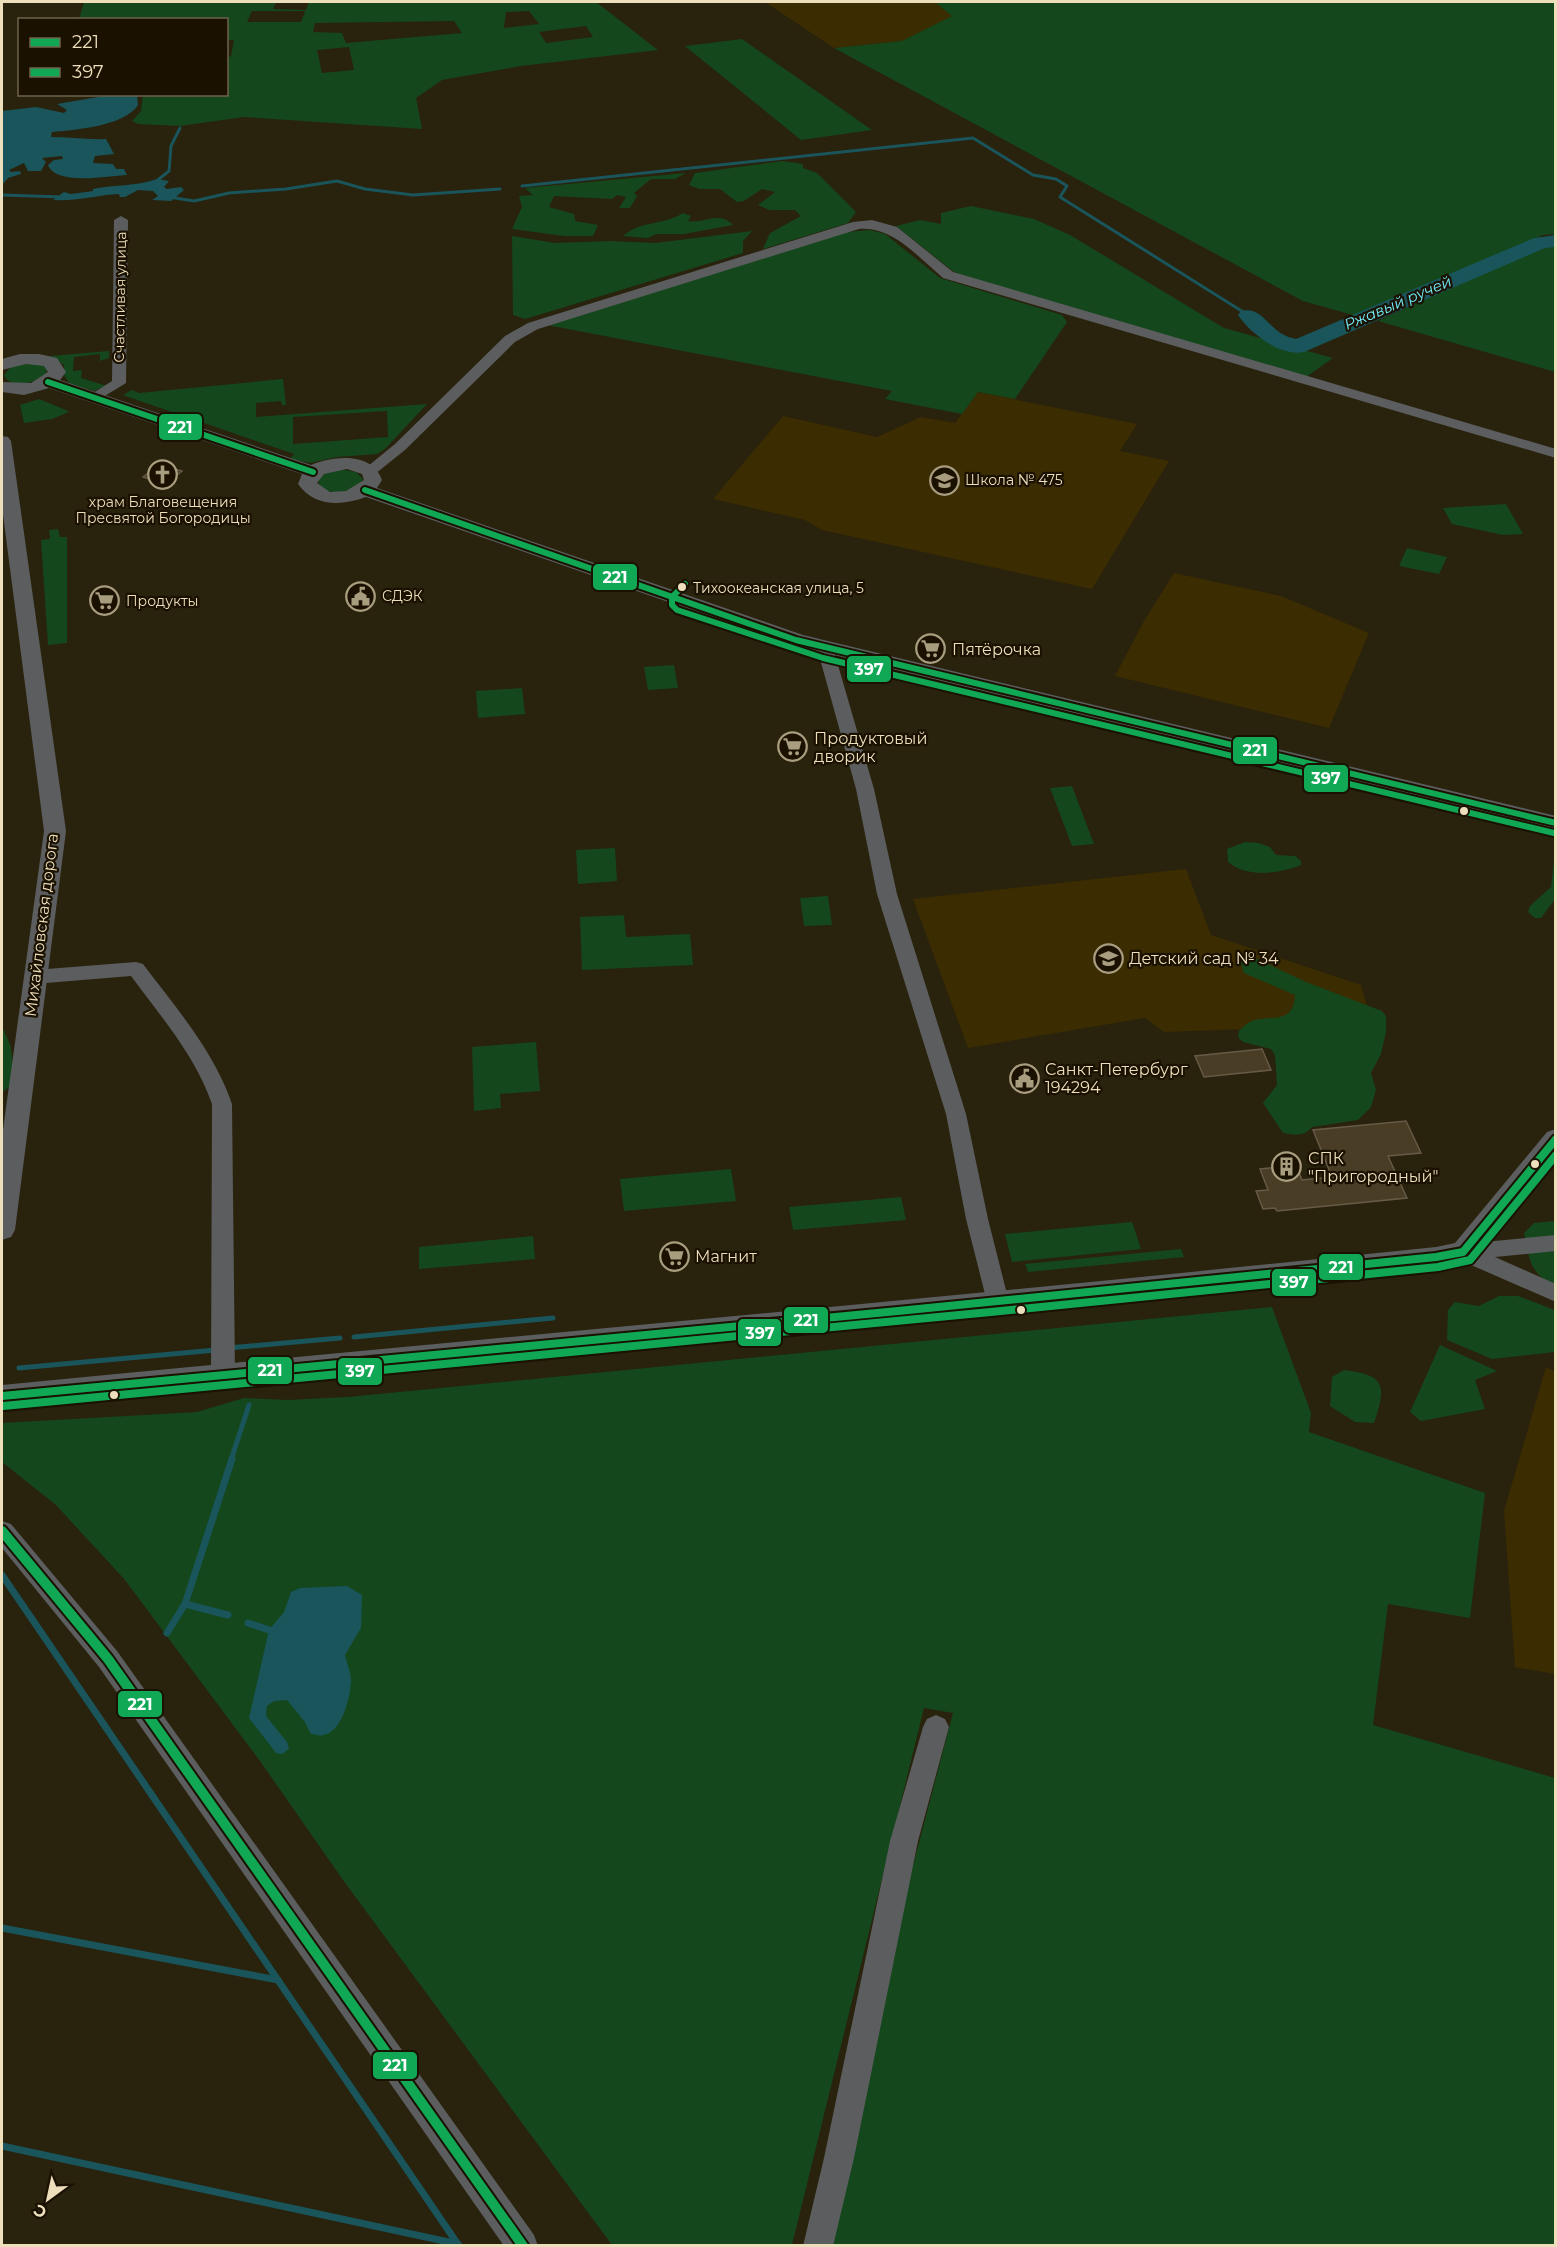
<svg xmlns="http://www.w3.org/2000/svg" width="1557" height="2247" font-family="Montserrat,sans-serif">
	<rect width="100%" height="100%" fill="#29220d"/>
	<g fill="#3b2c02">
		<polygon points="765,2 935,2 953,16 902,41 834,48"/>
		<polygon points="978,392 1137,424 1120,451 1169,461 1092,589 822,530 805,520 713,499 783,416 877,437 921,417 955,423"/>
		<polygon points="1174,573 1281,596 1369,633 1329,728 1115,676 1144,621"/>
		<polygon points="1186,869 1211,935 1361,985 1372,1025 1164,1032 1145,1018 968,1048 913,899"/>
		<polygon points="1546,1367 1556,1372 1555,1674 1515,1667 1504,1511"/>
	</g>
	<g fill="#15471d" fill-rule="evenodd">
		<path d="M84,2H276L273,9L306,10L309,2H596L658,50L521,66L442,80L416,98L422,129L244,117L180,126L138,124L132,121L141,111L143,95L226,94L227,58L231,56L234,40H227L226,20L79,19ZM252,11H305V12L301,22H247ZM529,11L539,24L504,28L506,12ZM454,21L462,33L346,43L342,33L313,32L315,23ZM586,26L593,37L546,43L539,32ZM349,47L354,70L322,73L317,50Z"/>
		<polygon points="935,2 1555,2 1555,234 1543,235 1356,316 1303,301 834,48 902,41 952,16"/>
		<polygon points="742,39 872,130 801,140 685,46"/>
		<polygon points="783,161 803,164 803,168 817,173 856,212 848,223 763,249 770,233 801,216 795,210 769,210 758,205 775,192 762,189 744,201 737,202 720,189 699,189 689,185 695,173"/>
		<polygon points="686,173 675,179 651,179 634,193 637,196 630,208 619,208 626,197 617,195 612,199 554,196 549,207 574,214 575,221 598,225 593,236 564,236 512,229 522,207 519,196 533,195 525,188"/>
		<polygon points="971,206 1034,219 1070,235 1224,328 1333,358 1306,377 972,279 954,272 896,226 920,220 941,224 941,213"/>
		<path d="M683,213L691,216L688,221C704,224 719,210 733,225L684,234H656L648,238L623,236C641,220 663,226 683,213Z"/>
		<polygon points="870,230 885,234 940,278 1062,315 1067,322 1015,399 978,392 962,414 885,399 892,391 547,325 846,232"/>
		<polygon points="752,231 743,241 743,253 525,319 513,315 512,236 555,243 610,241 655,243"/>
		<polygon points="1555,244 1555,372 1378,321 1545,245"/>
		<polygon points="109,351 109,358 100,361 100,354 74,357 73,371 82,370 81,378 107,386 105,389 100,388 95,391 70,384 64,375 64,365 50,356"/>
		<path d="M27,363L42,364L47,367L46,375C34,382 12,391 4,375L11,367Z"/>
		<path d="M283,379L286,405H282L281,401L256,403V417L427,404L385,449L377,454L337,457L310,463L290,459L294,454L111,391L123,395L132,390L139,393ZM387,411L388,437L293,444V417Z"/>
		<polygon points="39,399 66,410 69,412 52,419 24,423 20,405"/>
		<path d="M339,469L356,472L363,479L361,484C348,492 333,496 319,487V478L324,474Z"/>
		<polygon points="1506,504 1523,534 1503,535 1452,524 1443,508"/>
		<polygon points="58,529 60,537 67,537 67,643 48,645 41,540 50,539 49,530"/>
		<polygon points="1407,548 1447,557 1439,574 1399,566"/>
		<polygon points="674,665 678,688 648,690 644,667"/>
		<polygon points="522,688 525,714 478,718 476,691"/>
		<polygon points="1072,786 1094,844 1072,846 1050,788"/>
		<path d="M1245,842L1259,843L1270,847L1276,855L1295,856L1301,861V865C1279,874 1247,878 1228,862L1227,849Z"/>
		<polygon points="615,848 617,881 578,884 576,850"/>
		<polygon points="1555,852 1555,899 1541,918 1535,918 1528,912 1530,906 1551,887"/>
		<polygon points="828,896 832,925 804,926 800,898"/>
		<polygon points="624,915 626,937 690,934 693,965 582,970 580,917"/>
		<path d="M1251,956L1306,982L1382,1011L1386,1016V1032L1381,1054L1371,1073L1376,1090L1371,1107L1358,1120L1312,1127C1304,1137 1294,1135 1283,1133L1263,1103L1277,1085L1275,1055L1271,1049L1243,1042L1238,1037L1239,1031C1243,1027 1249,1021 1255,1020C1274,1016 1294,1023 1295,995L1244,973L1241,963Z"/>
		<polygon points="2,1026 11,1047 14,1084 2,1092"/>
		<polygon points="536,1042 540,1091 500,1094 501,1108 474,1111 472,1047"/>
		<polygon points="731,1169 736,1201 624,1211 620,1179"/>
		<polygon points="901,1197 906,1220 793,1230 789,1207"/>
		<path d="M1555,1221V1287C1529,1271 1530,1262 1524,1233L1534,1223Z"/>
		<polygon points="1132,1222 1141,1249 1012,1262 1005,1234"/>
		<polygon points="533,1236 535,1259 419,1269 419,1247"/>
		<polygon points="1181,1249 1184,1257 1028,1272 1025,1264"/>
		<polygon points="1499,1296 1518,1296 1555,1310 1555,1352 1492,1359 1447,1340 1448,1310 1455,1302 1479,1306"/>
		<polygon points="1272,1307 1311,1413 1309,1432 1485,1493 1470,1618 1388,1604 1373,1725 1555,1778 1555,2245 829,2245 904,1900 953,1713 924,1708 792,2245 612,2245 343,1880 260,1761 125,1580 56,1505 2,1462 2,1423 197,1412 244,1398 288,1400 348,1397"/>
		<polygon points="1440,1345 1497,1371 1475,1380 1485,1409 1421,1421 1410,1412"/>
		<path d="M1344,1370C1385,1375 1387,1385 1374,1423L1355,1422L1330,1406L1332,1377Z"/>
	</g>
	<g fill="#19555a">
		<path d="M110,95H137L138,105C125,126 75,130 52,132L51,137C69,137 87,140 106,139L114,154L95,156L93,163L113,164L116,169H124L127,175C108,176 56,186 48,165L54,160L63,159L62,156L42,158L46,162L41,171H28L24,163L9,170L11,172L20,171L21,174L8,178L2,185V111L36,107L64,113L67,110L57,104Z"/>
		<path d="M157,179L169,181L164,187L167,189L181,187L184,190L171,201L152,200L158,196L153,191L138,190L125,197H120L119,194C97,195 74,202 53,200L64,192L71,194L93,191V189C115,184 135,187 157,179Z"/>
		<path d="M347,1586L362,1595L361,1628L345,1655C347,1664 352,1675 351,1683C349,1704 338,1746 310,1733L305,1722L287,1700L274,1701L267,1706L266,1716L287,1742L289,1749L282,1754L276,1753L249,1718L269,1630L284,1612L291,1592L300,1588Z"/>
	</g>
	<g fill="none" stroke-linecap="round" stroke-linejoin="round">
		<g stroke="#19555a" stroke-width="3">
			<polyline points="154,183 169,171 171,146 180,128"/>
			<polyline points="522,186 973,138 1033,175 1056,179 1067,186 1060,197 1248,315"/>
			<polyline points="2,195 63,197"/>
			<polyline points="169,197 194,201 229,193 286,189 337,181 365,189 413,195 500,189"/>
		</g>
		<g stroke="#19555a" stroke-width="5">
			<polyline points="354,1337 553,1318"/>
			<polyline points="228,1348 340,1338"/>
			<polyline points="19,1368 216,1350"/>
			<polyline points="231,1460 249,1405"/>
		</g>
		<g stroke="#19555a" stroke-width="7">
			<polyline points="2,1575 459,2246"/>
			<polyline points="228,1615 185,1604 232,1459"/>
			<polyline points="248,1623 269,1630"/>
			<polyline points="167,1633 185,1604"/>
			<polyline points="2,1928 278,1980"/>
			<polyline points="2,2146 458,2244"/>
		</g>
		<path fill="#19555a" fill-rule="evenodd" d="M1556,235V247L1545,248L1304,352C1280,357 1250,333 1238,315L1241,311C1260,306 1267,325 1282,334C1286,336 1291,338 1296,339L1534,238Z"/>
	</g>
	<g fill="#493d26" stroke="#675a46" stroke-width="1.5">
		<polygon points="160,464 171,468 182,471 165,484 143,477"/>
		<polygon points="1262,1049 1271,1070 1204,1077 1195,1056"/>
		<polygon points="1406,1121 1421,1153 1388,1156 1407,1198 1277,1211 1275,1208 1263,1209 1256,1191 1268,1190 1260,1169 1296,1165 1302,1180 1332,1177 1313,1130"/>
	</g>
	<g fill="none" stroke-linecap="round" stroke-linejoin="round">
		<g fill="#5b5d5e" fill-rule="evenodd">
			<polygon points="121,216 128,220 126,383 95,402 88,398 90,395 112,381 114,220"/>
			<path d="M872,220L897,227L953,272L1556,449V458L943,278C919,258 893,226 859,229L538,329L515,342L405,450L375,474H365L362,471L395,444L505,336L528,323L853,222Z"/>
			<polygon points="825,643 833,648 874,789 897,894 966,1114 988,1219 1009,1302 1006,1308 998,1311 990,1308 987,1302 966,1219 946,1114 877,894 856,789 817,648"/>
			<path d="M136,962L143,964C176,1008 214,1051 232,1104L235,1374L231,1380L223,1383L215,1380L211,1374L212,1104C195,1055 161,1017 131,976L34,984L27,982L24,977L27,972L34,970Z"/>
			<polygon points="1556,1235 1556,1251 1495,1257 1556,1284 1556,1302 1455,1258 1452,1252 1455,1246 1463,1244"/>
			<polygon points="2,1521 11,1524 117,1651 534,2235 538,2246 504,2246 99,1667 2,1548"/>
			<polygon points="936,1715 945,1719 949,1727 918,1841 854,2158 833,2246 803,2246 824,2158 890,1841 923,1727 927,1719"/>
		</g>
		<g fill="#5b5d5e" fill-rule="evenodd">
			<path d="M20,354H39L57,358L66,372L60,380L311,465C334,455 373,452 382,480L377,488L803,635L1556,816V830L789,644L366,497C342,506 314,507 298,484L302,474L49,388L24,395L2,392V382L31,383L48,372L44,366L26,364L2,370V359ZM347,469L362,474L364,480L346,491L330,492L317,483L324,474Z"/>
			<polygon points="2,436 8,437 11,441 66,831 15,1230 11,1237 2,1240 2,1137 44,831 2,507"/>
			<path d="M1556,1129V1157L1487,1243L1472,1259L1436,1267L1077,1305L787,1331L2,1407V1385C480,1339 958,1297 1436,1247L1455,1243L1547,1132Z"/>
		</g>
		<defs>
			<g id="bus-1-far2">
				<polyline points="48,382 313,472"/>
				<polyline points="365,490 796,640 1556,823"/>
			</g>
			<polyline id="bus-1-far1" points="2,1396 898,1311 1436,1257 1463,1252 1556,1139"/>
			<polyline id="bus-1" points="2,1531 108,1659 523,2246"/>
			<polyline id="bus-2-far1" points="685,584 672,597 672,605 677,610 823,658 1554,833"/>
			<path id="bus-2" d="M3,1406C481,1360 960,1317 1438,1267L1470,1260L1556,1155"/>
		</defs>
		<use href="#bus-1-far2" stroke="#1a1100" stroke-width="10"/>
		<use href="#bus-1-far1" stroke="#1a1100" stroke-width="12"/>
		<use href="#bus-1" stroke="#1a1100" stroke-width="14"/>
		<use href="#bus-2-far1" stroke="#1a1100" stroke-width="10"/>
		<use href="#bus-2" stroke="#1a1100" stroke-width="12"/>
		<use href="#bus-1-far2" stroke="#10a855" stroke-width="6"/>
		<use href="#bus-1-far1" stroke="#10a855" stroke-width="8"/>
		<use href="#bus-1" stroke="#10a855" stroke-width="10"/>
		<use href="#bus-2-far1" stroke="#10a855" stroke-width="6"/>
		<use href="#bus-2" stroke="#10a855" stroke-width="8"/>
	</g>
	<defs>
		<symbol id="church-ring" viewBox="-11 -11 22 22"><circle r="9.5" fill="#1a1100" stroke="#a99d7f" stroke-width="1.5"/><path d="M-1.2-6h2.4v3.5h3.3v2.4h-3.3V6h-2.4V-.1h-3.3v-2.4h3.3Z" fill="#a99d7f"/></symbol>
		<symbol id="school-ring" viewBox="-11 -11 22 22"><circle r="9.5" fill="#1a1100" stroke="#a99d7f" stroke-width="1.5"/><path d="M0-5L7-2L0 1L-7-2ZM-4 1L0 2.5L4 1V4Q0 6-4 4Z" fill="#a99d7f"/></symbol>
		<symbol id="civic-ring" viewBox="-11 -11 22 22"><circle r="9.5" fill="#1a1100" stroke="#a99d7f" stroke-width="1.5"/><path d="M-.6-6.5H3V-4.5H.6V-3L4-1V1h2V6H-6V1h2V-1L-.6-3ZM-1.2 2.5V6h2.4V2.5Z" fill="#a99d7f"/></symbol>
		<symbol id="supermarket-ring" viewBox="-11 -11 22 22"><circle r="9.5" fill="#1a1100" stroke="#a99d7f" stroke-width="1.5"/><path d="M-6-5.5h2.5l.6 2H6L4.5 2H-2.5L-4.4-4H-6ZM-1.5 3.2a1.3 1.3 0 1 0 .1 0ZM3 3.2a1.3 1.3 0 1 0 .1 0Z" fill="#a99d7f"/></symbol>
		<symbol id="building-ring" viewBox="-11 -11 22 22"><circle r="9.5" fill="#1a1100" stroke="#a99d7f" stroke-width="1.5"/><path d="M-4-6H4V6H1V3H-1V6H-4ZM-2.5-4.3h1.7v1.8h-1.7ZM.8-4.3h1.7v1.8H.8ZM-2.5-1h1.7V.8h-1.7ZM.8-1h1.7V.8H.8Z" fill="#a99d7f"/></symbol>
	</defs>
	<g fill-rule="evenodd">
		<use href="#church-ring" x="146" y="458" width="33" height="33"/>
		<use href="#school-ring" x="928" y="464" width="33" height="33"/>
		<use href="#civic-ring" x="344" y="580" width="33" height="33"/>
		<use href="#supermarket-ring" x="88" y="584" width="33" height="33"/>
		<use href="#supermarket-ring" x="914" y="632" width="33" height="33"/>
		<use href="#supermarket-ring" x="776" y="730" width="33" height="33"/>
		<use href="#school-ring" x="1092" y="942" width="33" height="33"/>
		<use href="#civic-ring" x="1008" y="1062" width="33" height="33"/>
		<use href="#building-ring" x="1270" y="1150" width="33" height="33"/>
		<use href="#supermarket-ring" x="658" y="1240" width="33" height="33"/>
	</g>
	<g fill="#eedfbc" stroke="#1a1100" stroke-width="2">
		<circle cx="682" cy="587" r="5"/>
		<circle cx="1464" cy="811" r="5"/>
		<circle cx="1535" cy="1164" r="5"/>
		<circle cx="1021" cy="1310" r="5"/>
		<circle cx="114" cy="1395" r="5"/>
	</g>
	<g text-anchor="middle" stroke-width="4.5" stroke-linejoin="round" paint-order="stroke">
		<g font-size="14" fill="#eedfbc" stroke="#1a1100">
			<text transform="translate(120 297) rotate(-89)" y="5">Счастливая улица</text>
		</g>
		<g font-size="14" fill="#eedfbc" stroke="#1a1100" text-anchor="start">
			<text x="965" y="485">Школа № 475</text>
			<text x="163" y="507" text-anchor="middle">храм Благовещения<tspan x="163" dy="16">Пресвятой Богородицы</tspan></text>
			<text x="382" y="601">СДЭК</text>
			<text x="126" y="606">Продукты</text>
		</g>
		<g font-size="14" fill="#eedfbc" stroke="#1a1100" text-anchor="start">
			<text x="693" y="593">Тихоокеанская улица, 5</text>
		</g>
		<g font-size="15" font-style="italic" fill="#73edfd" stroke="#1a1100">
			<text transform="translate(1398 303) rotate(-23)" y="5">Ржавый ручей</text>
		</g>
		<g font-size="16" fill="#eedfbc" stroke="#1a1100" text-anchor="start">
			<text x="952" y="655">Пятёрочка</text>
			<text x="814" y="744">Продуктовый<tspan x="814" dy="18">дворик</tspan></text>
			<text x="1129" y="964">Детский сад № 34</text>
			<text x="1045" y="1075">Санкт-Петербург<tspan x="1045" dy="18">194294</tspan></text>
			<text x="1308" y="1164">СПК<tspan x="1308" dy="18">"Пригородный"</tspan></text>
			<text x="695" y="1262">Магнит</text>
		</g>
		<g font-size="16" fill="#eedfbc" stroke="#1a1100">
			<text transform="translate(41 925) rotate(-83)" y="6">Михайловская дорога</text>
		</g>
	</g>
	<g stroke="#1a1100" stroke-width="2">
		<rect x="158" y="413" width="45" height="28" rx="6" fill="#10a855"/>
		<rect x="592" y="563" width="46" height="28" rx="6" fill="#10a855"/>
		<rect x="846" y="655" width="46" height="28" rx="6" fill="#10a855"/>
		<rect x="1232" y="736" width="46" height="29" rx="6" fill="#10a855"/>
		<rect x="1303" y="764" width="46" height="29" rx="6" fill="#10a855"/>
		<rect x="1318" y="1253" width="46" height="28" rx="6" fill="#10a855"/>
		<rect x="1271" y="1268" width="46" height="29" rx="6" fill="#10a855"/>
		<rect x="783" y="1306" width="46" height="28" rx="6" fill="#10a855"/>
		<rect x="737" y="1318" width="45" height="29" rx="6" fill="#10a855"/>
		<rect x="247" y="1356" width="46" height="29" rx="6" fill="#10a855"/>
		<rect x="337" y="1357" width="46" height="29" rx="6" fill="#10a855"/>
		<rect x="117" y="1690" width="46" height="28" rx="6" fill="#10a855"/>
		<rect x="372" y="2051" width="46" height="29" rx="6" fill="#10a855"/>
	</g>
	<g font-size="16" text-anchor="middle" font-weight="bold" fill="#fff">
		<text x="180" y="433">221</text>
		<text x="615" y="583">221</text>
		<text x="869" y="675">397</text>
		<text x="1255" y="756">221</text>
		<text x="1326" y="784">397</text>
		<text x="1341" y="1273">221</text>
		<text x="1294" y="1288">397</text>
		<text x="806" y="1326">221</text>
		<text x="760" y="1339">397</text>
		<text x="270" y="1376">221</text>
		<text x="360" y="1377">397</text>
		<text x="140" y="1710">221</text>
		<text x="395" y="2071">221</text>
	</g>
	<rect width="1557" height="2247" fill="none" stroke="#eedfbc" stroke-width="6"/>
	<rect x="18" y="18" width="210" height="78" fill="#1a1100" stroke="#6f634b" stroke-width="1.5"/>
	<rect x="30" y="38" width="30" height="9" fill="#10a855" stroke="#6f634b" stroke-width="1.5"/>
	<text x="72" y="48" font-size="18" fill="#eedfbc">221</text>
	<rect x="30" y="68" width="30" height="9" fill="#10a855" stroke="#6f634b" stroke-width="1.5"/>
	<text x="72" y="78" font-size="18" fill="#eedfbc">397</text>
	<g transform="translate(48 2199) rotate(213)" stroke="#1a1100" stroke-width="4.5" paint-order="stroke">
	<path d="M0-4.5L10 22L0 15L-10 22Z" fill="#eedfbc"/>
	<text y="-9" font-size="16" font-weight="bold" text-anchor="middle" fill="#eedfbc">С</text>
	</g>
</svg>
